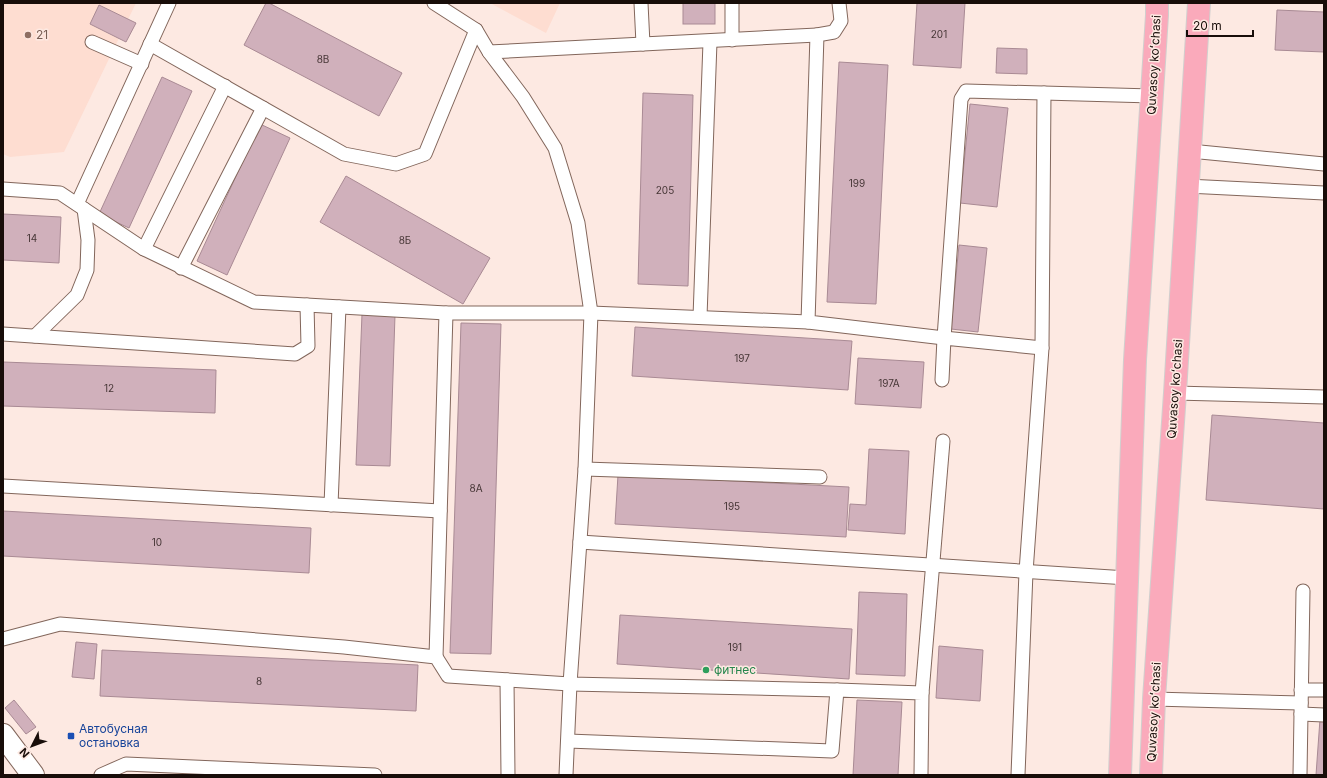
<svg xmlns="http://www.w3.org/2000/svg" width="1327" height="778" font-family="Inter,sans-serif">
	<rect width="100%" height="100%" fill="#fde9e2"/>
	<g fill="#feddd1">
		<polygon points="3,3 136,3 64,152 10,157 3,154"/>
		<polygon points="490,3 560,3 546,33"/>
	</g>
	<g fill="#d0b0bb" stroke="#a98a94">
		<polygon points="266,3 269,3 402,73 379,116 244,45"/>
		<rect x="683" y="3" width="32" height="21"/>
		<polygon points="917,3 965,3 961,68 913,65"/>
		<polygon points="99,5 136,23 126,42 90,24"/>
		<polygon points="1277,10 1324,12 1324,52 1275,50"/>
		<polygon points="997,48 1027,49 1027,74 996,73"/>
		<polygon points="839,62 888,65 876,304 827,302"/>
		<polygon points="162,77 192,91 129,228 99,214"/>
		<polygon points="643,93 693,95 688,286 638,284"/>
		<polygon points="970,104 1008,108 997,207 960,203"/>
		<polygon points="260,124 290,138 227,275 197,261"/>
		<polygon points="346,176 490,258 463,304 320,222"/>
		<polygon points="3,214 61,217 59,263 3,260"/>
		<polygon points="959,245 987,248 978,332 951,329"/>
		<polygon points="362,314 395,315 390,466 356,465"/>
		<polygon points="461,323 501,324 491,654 450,653"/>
		<polygon points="635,327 852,341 848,390 632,376"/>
		<polygon points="858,358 924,362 921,408 855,404"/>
		<polygon points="3,362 216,370 215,413 3,406"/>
		<polygon points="1212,415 1324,423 1324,509 1206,500"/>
		<polygon points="869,449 909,451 905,534 848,530 850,504 866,505"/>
		<polygon points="618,475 849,487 846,537 615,524"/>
		<polygon points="3,511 311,528 309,573 3,556"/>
		<polygon points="859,592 907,594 905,676 856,674"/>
		<polygon points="620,615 852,629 849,679 617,664"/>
		<polygon points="76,642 97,644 94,679 72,677"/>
		<polygon points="939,646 983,650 980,701 936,698"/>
		<polygon points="102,650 418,665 416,711 100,696"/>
		<polygon points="14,700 36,727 26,734 5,708"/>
		<polygon points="857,700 902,702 898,775 853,775"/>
		<polygon points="1320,719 1324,719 1324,775 1316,775"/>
	</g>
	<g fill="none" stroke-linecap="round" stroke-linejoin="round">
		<defs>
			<g id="service">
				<polyline points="434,3 476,30 489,52 523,97 555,148 578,223 591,313 585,469 570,684 566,775"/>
				<polyline points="641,3 643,44 817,35"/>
				<polyline points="839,3 841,21 834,32 817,35 808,322 944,338 961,99 966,91 1152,96"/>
				<polyline points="732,40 732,3"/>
				<polyline points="92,42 142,64"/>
				<polyline points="150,44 344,154 396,164 425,154 476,30"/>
				<polyline points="489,52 643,44"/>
				<polyline points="1190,151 1324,164"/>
				<polyline points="1187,186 1324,193"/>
				<polyline points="3,189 60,193 144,249 254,302 446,313 591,313 808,322"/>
				<polyline points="77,204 169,3"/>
				<polyline points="144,249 225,86"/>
				<polyline points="181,268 263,108"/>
				<polyline points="700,317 710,42"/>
				<polyline points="3,334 295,354 308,346 307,305"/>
				<polyline points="35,336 77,295 87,270 88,240 84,209"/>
				<polyline points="942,380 944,338 1042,348"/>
				<polyline points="1175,393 1324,397"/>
				<polyline points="585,469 820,477"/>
				<polyline points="3,486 440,511"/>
				<polyline points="331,505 339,307"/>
				<polyline points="580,542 1127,578"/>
				<polyline points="3,639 60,624 344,647 436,657 448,676 570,684 837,690"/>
				<polyline points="436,657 446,313"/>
				<polyline points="507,680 508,775"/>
				<polyline points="1301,690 1324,690"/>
				<polyline points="922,693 943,441"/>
				<polyline points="1154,699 1301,703"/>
				<polyline points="1301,714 1324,715"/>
				<polyline points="568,741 832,751 837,690 922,693 921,775"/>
				<polyline points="101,775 126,764 375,775"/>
				<polyline points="1018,775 1026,572 1042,348 1044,93"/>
				<polyline points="1300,775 1303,591"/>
			</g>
			<polyline id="tertiary" points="3,735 33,775"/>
			<g id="primary">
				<polyline points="1120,775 1135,360 1157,15 1157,3"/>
				<polyline points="1151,775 1154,699 1175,393 1199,3"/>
			</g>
		</defs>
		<use href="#service" stroke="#82665b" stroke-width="15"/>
		<use href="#tertiary" stroke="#82665b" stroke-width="24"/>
		<use href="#primary" stroke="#d1cfce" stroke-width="24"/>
		<use href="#service" stroke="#fff" stroke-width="13"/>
		<use href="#tertiary" stroke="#fff" stroke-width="22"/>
		<use href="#primary" stroke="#faaabb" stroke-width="22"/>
	</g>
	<circle fill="#8d6e63" stroke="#fde9e2" stroke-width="1.5" cx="28" cy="35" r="4"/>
	<circle fill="#2e9e5b" stroke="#fde9e2" stroke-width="1.5" cx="706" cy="670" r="4"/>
	<rect fill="#1a4fb4" stroke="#fde9e2" stroke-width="1.5" x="67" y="732" width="8" height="8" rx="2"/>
	<g text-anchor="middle" stroke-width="3" stroke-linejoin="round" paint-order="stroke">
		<g font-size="10" fill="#463636">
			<text x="939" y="38">201</text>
			<text x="323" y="63">8В</text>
			<text x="857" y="187">199</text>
			<text x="665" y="194">205</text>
			<text x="32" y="242">14</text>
			<text x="405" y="244">8Б</text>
			<text x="742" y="362">197</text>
			<text x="889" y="387">197A</text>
			<text x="109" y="392">12</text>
			<text x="476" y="492">8А</text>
			<text x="732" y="510">195</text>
			<text x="157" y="546">10</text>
			<text x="735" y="651">191</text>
			<text x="259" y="685">8</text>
		</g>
		<g font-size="12" fill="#785e54" stroke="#fde9e2" text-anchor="start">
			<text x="36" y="39">21</text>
		</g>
		<g font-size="12" fill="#180d09" stroke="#fde9e2">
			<text transform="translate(1154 65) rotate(-87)" y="4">Quvasoy koʻchasi</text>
			<text transform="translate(1175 389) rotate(-86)" y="4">Quvasoy koʻchasi</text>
			<text transform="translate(1154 712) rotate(-87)" y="4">Quvasoy koʻchasi</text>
		</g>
		<g font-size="12" fill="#27864d" stroke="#fde9e2" text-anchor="start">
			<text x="714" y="674">фитнес</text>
		</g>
		<g font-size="12" fill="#164399" stroke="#fde9e2" text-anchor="start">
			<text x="79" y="733">Автобусная<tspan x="79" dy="14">остановка</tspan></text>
		</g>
	</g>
	<rect width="1327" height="778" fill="none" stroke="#180d09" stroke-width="8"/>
	<g transform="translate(32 746) rotate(228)" stroke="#fde9e2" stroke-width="3" paint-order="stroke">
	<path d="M0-3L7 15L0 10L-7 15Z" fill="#180d09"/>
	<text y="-6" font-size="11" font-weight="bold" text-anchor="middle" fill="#180d09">N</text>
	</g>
	<path d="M1187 30v6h66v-6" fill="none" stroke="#180d09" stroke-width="2"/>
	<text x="1193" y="30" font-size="12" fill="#180d09" stroke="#fde9e2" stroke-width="3" paint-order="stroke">20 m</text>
</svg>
